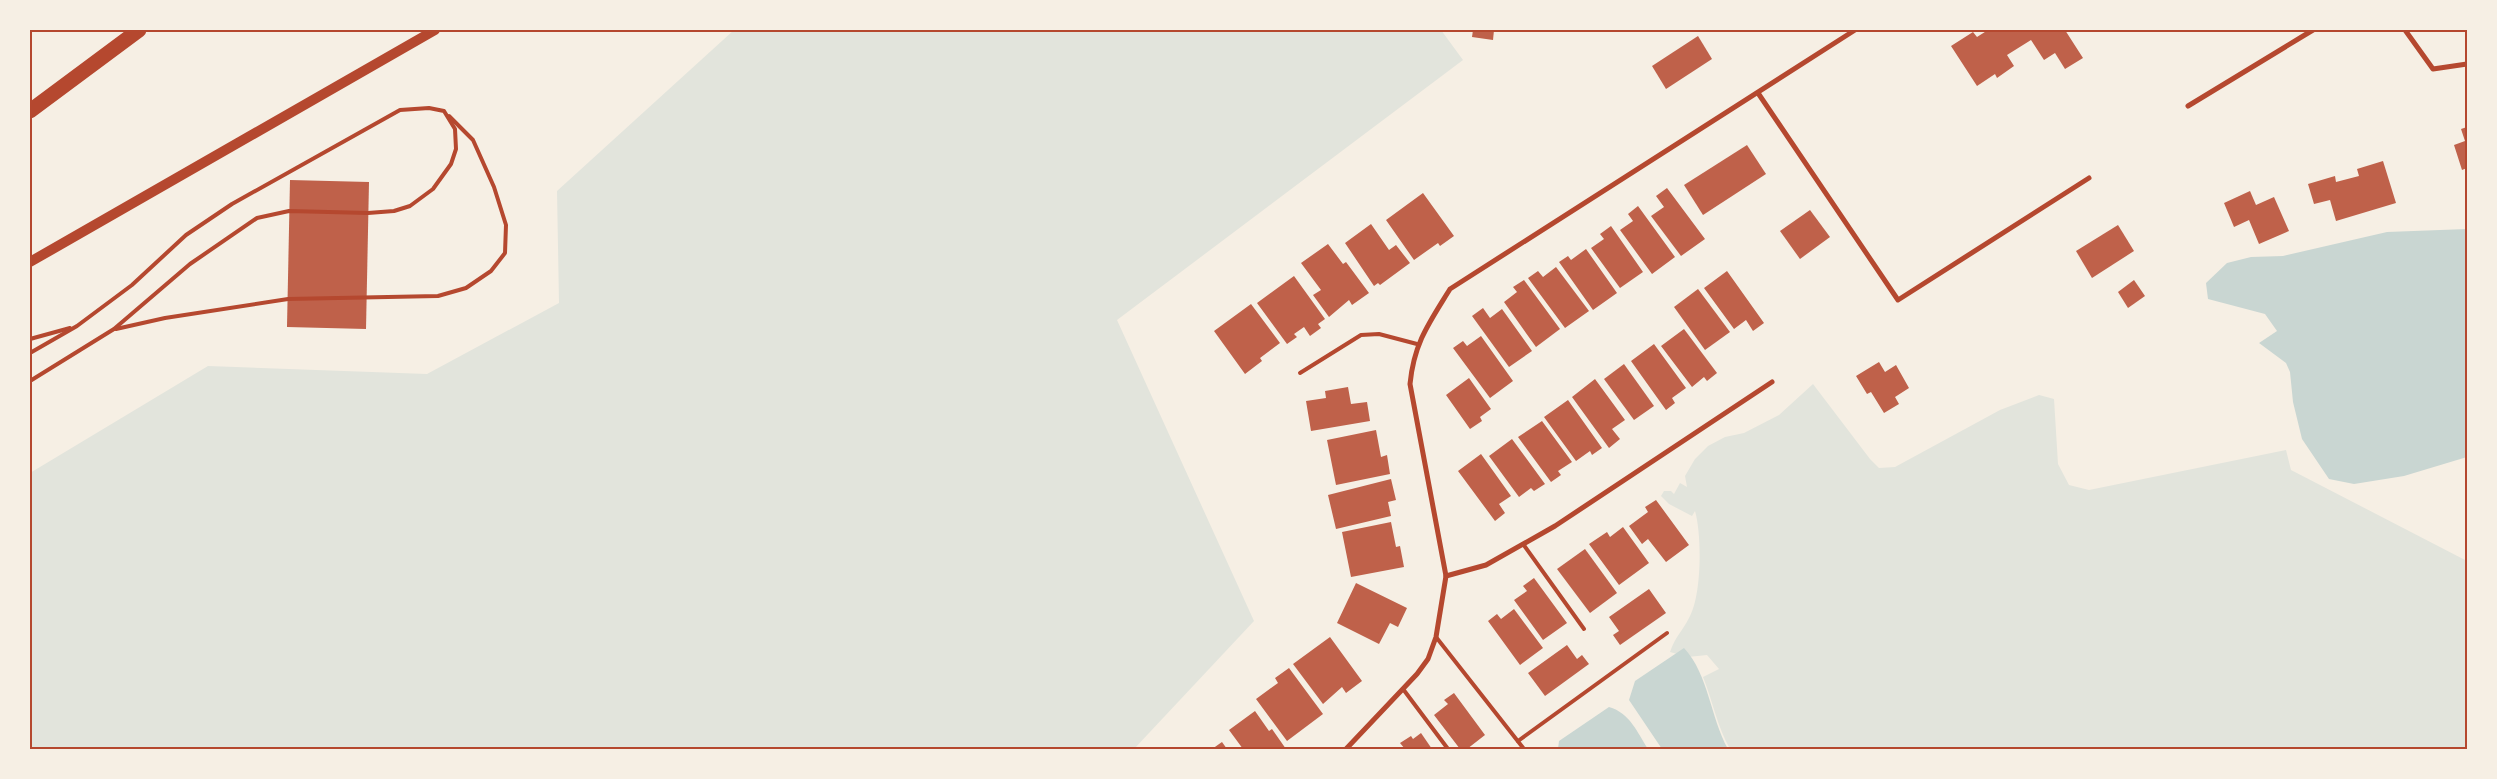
<svg xmlns="http://www.w3.org/2000/svg" width="2497" height="779" font-family="Rubik,sans-serif">
	<rect width="100%" height="100%" fill="#f6efe4"/>
	<g fill="#e2e4dc">
		<polygon points="734,30 1441,30 1463,60 1117,320 1254,621 1134,749 30,749 30,473 208,366 427,374 559,303 557,191"/>
		<path d="M1813,384L1870,459L1879,468L1895,467L2000,410L2039,395L2054,399L2058,464L2069,485L2089,490L2286,450L2291,470L2467,561V749H1730C1717,726 1713,702 1703,677L1719,669L1707,655L1688,657L1670,652C1676,635 1682,632 1689,618C1702,596 1702,535 1695,511L1692,516L1669,504L1661,496L1664,491H1671L1674,494L1680,483L1687,487L1685,476L1695,459L1708,446L1725,437L1744,433L1779,415Z"/>
	</g>
	<g fill="#c9d6d2">
		<polygon points="2467,229 2467,457 2404,476 2354,484 2329,479 2302,439 2293,402 2290,372 2286,363 2259,343 2277,331 2265,314 2208,299 2206,283 2227,263 2251,257 2283,256 2387,232"/>
		<path d="M1684,648C1709,675 1710,717 1728,749H1662L1629,700L1635,681Z"/>
		<path d="M1609,707C1630,713 1637,732 1648,749H1558L1559,741Z"/>
	</g>
	<g fill="#bf614a">
		<polygon points="1473,30 1494,30 1493,40 1472,37"/>
		<polygon points="1988,30 2065,30 2083,58 2065,69 2055,53 2044,60 2031,40 2007,55 2014,66 1997,78 1995,74 1977,86 1951,46 1973,32 1977,37"/>
		<polygon points="1698,36 1712,59 1666,89 1652,66"/>
		<polygon points="2467,127 2467,168 2462,170 2454,145 2465,141 2461,129"/>
		<polygon points="1747,145 1766,174 1703,215 1684,185"/>
		<polygon points="2383,161 2396,203 2336,221 2330,200 2314,204 2308,184 2335,176 2336,182 2359,176 2357,169"/>
		<polygon points="290,180 369,182 366,329 287,327"/>
		<polygon points="1667,188 1705,239 1681,256 1651,216 1664,207 1656,196"/>
		<polygon points="2250,191 2256,205 2274,197 2289,231 2259,244 2249,220 2234,227 2224,203"/>
		<polygon points="1423,193 1454,236 1440,246 1438,243 1414,260 1386,220"/>
		<polygon points="1638,206 1675,257 1652,274 1620,230 1633,221 1628,214"/>
		<polygon points="1810,210 1830,237 1800,259 1780,231"/>
		<polygon points="1371,224 1389,250 1396,245 1410,263 1380,285 1378,283 1374,286 1345,243"/>
		<polygon points="2118,225 2134,251 2092,278 2076,251"/>
		<polygon points="1611,226 1643,272 1620,288 1591,248 1604,239 1600,234"/>
		<polygon points="1328,244 1343,264 1346,262 1369,293 1352,305 1349,300 1329,317 1313,295 1321,290 1301,263"/>
		<polygon points="1586,249 1617,293 1593,310 1559,262 1568,256 1571,260"/>
		<polygon points="1556,267 1589,311 1565,328 1528,278 1538,271 1543,277"/>
		<polygon points="1727,271 1764,323 1753,331 1746,320 1734,329 1704,288"/>
		<polygon points="1294,276 1325,319 1318,324 1321,328 1310,336 1304,327 1294,334 1297,337 1287,344 1257,303"/>
		<polygon points="1524,280 1560,329 1536,347 1504,302 1517,292 1513,287"/>
		<polygon points="2134,280 2145,296 2128,308 2118,292"/>
		<polygon points="1698,289 1730,332 1705,350 1674,307"/>
		<polygon points="1251,304 1280,343 1260,358 1262,361 1245,374 1214,331"/>
		<polygon points="1483,308 1490,318 1502,309 1532,351 1509,367 1472,316"/>
		<polygon points="1684,329 1717,373 1707,381 1704,377 1692,387 1661,346"/>
		<polygon points="1481,336 1513,381 1490,398 1453,348 1463,341 1467,346"/>
		<polygon points="1654,344 1686,388 1672,398 1675,403 1666,410 1631,361"/>
		<polygon points="1879,362 1885,372 1896,365 1909,388 1895,397 1899,404 1884,413 1871,392 1867,394 1856,376"/>
		<polygon points="1624,364 1654,406 1634,420 1604,379"/>
		<polygon points="1469,378 1491,409 1480,417 1482,421 1470,429 1446,395"/>
		<polygon points="1595,379 1625,420 1612,429 1620,439 1609,448 1572,397"/>
		<polygon points="1348,387 1351,404 1367,402 1370,421 1311,431 1306,401 1326,398 1325,391"/>
		<polygon points="1568,400 1602,448 1592,455 1590,451 1576,461 1544,417"/>
		<polygon points="1542,421 1572,462 1558,471 1561,475 1551,482 1518,437"/>
		<polygon points="1376,430 1381,457 1387,455 1390,474 1336,485 1327,440"/>
		<polygon points="1512,439 1545,484 1534,491 1531,488 1519,497 1489,456"/>
		<polygon points="1481,454 1511,496 1499,504 1505,513 1495,521 1458,471"/>
		<polygon points="1391,479 1396,500 1388,502 1391,516 1336,529 1328,495"/>
		<polygon points="1656,500 1689,545 1666,562 1648,539 1642,544 1629,526 1648,512 1645,507"/>
		<polygon points="1391,522 1396,547 1400,546 1404,567 1351,577 1342,532"/>
		<polygon points="1623,527 1649,563 1619,585 1589,544 1607,532 1610,537"/>
		<polygon points="1585,549 1617,593 1590,613 1557,569"/>
		<polygon points="1534,578 1567,623 1543,640 1514,600 1527,591 1523,586"/>
		<polygon points="1356,583 1407,608 1398,627 1390,623 1379,644 1337,623"/>
		<polygon points="1649,589 1666,613 1620,645 1613,635 1619,631 1609,617"/>
		<polygon points="1514,609 1543,648 1520,665 1488,621 1497,614 1501,619"/>
		<polygon points="1330,637 1362,681 1346,693 1342,687 1323,704 1293,664"/>
		<polygon points="1567,645 1577,659 1582,655 1589,664 1545,696 1528,673"/>
		<polygon points="1289,668 1323,714 1287,741 1256,699 1278,683 1275,678"/>
		<polygon points="1454,693 1485,735 1467,749 1460,749 1434,715 1448,704 1444,700"/>
		<polygon points="1255,711 1269,731 1272,729 1286,749 1243,749 1229,730"/>
		<polygon points="1421,733 1432,749 1405,749 1400,743 1411,736 1413,739"/>
		<polygon points="1222,742 1227,749 1212,749"/>
	</g>
	<g fill="none" stroke-linecap="round" stroke-linejoin="round">
		<g stroke="#b5482f" stroke-width="4">
			<polyline points="116,329 165,318 288,299 438,296 466,288 491,271 505,253 506,225 494,187 473,140 449,116"/>
			<polyline points="30,339 70,328"/>
			<polyline points="30,353 77,326 132,285 186,235 232,204 400,110 429,108 444,111 455,129 456,149 451,164 433,189 410,206 394,211 368,213 289,211 257,218 190,264 114,329 30,381"/>
			<polyline points="1300,373 1361,335 1379,334 1417,344"/>
			<polyline points="1523,544 1584,629"/>
			<polyline points="1436,637 1524,749"/>
			<polyline points="1403,689 1448,749"/>
			<polyline points="1518,741 1667,633"/>
		</g>
		<g stroke="#b5482f" stroke-width="5">
			<polyline points="2405,30 2433,69 2467,64"/>
			<polyline points="1758,93 1898,300 2089,178"/>
			<polyline points="2188,106 2313,30"/>
			<polyline points="1446,576 1486,565 1555,526 1772,382"/>
			<path d="M1346,749L1417,674L1428,659L1436,637L1446,576L1410,384C1414,343 1429,323 1450,289L1855,30"/>
		</g>
		<polyline stroke="#b5482f" stroke-width="10" points="30,262 435,30"/>
		<polyline stroke="#b5482f" stroke-width="15" points="30,111 139,30"/>
	</g>
	<rect width="2497" height="779" fill="none" stroke="#f6efe4" stroke-width="62"/>
	<rect x="31" y="31" width="2435" height="717" fill="none" stroke="#b5482f" stroke-width="2"/>
</svg>
